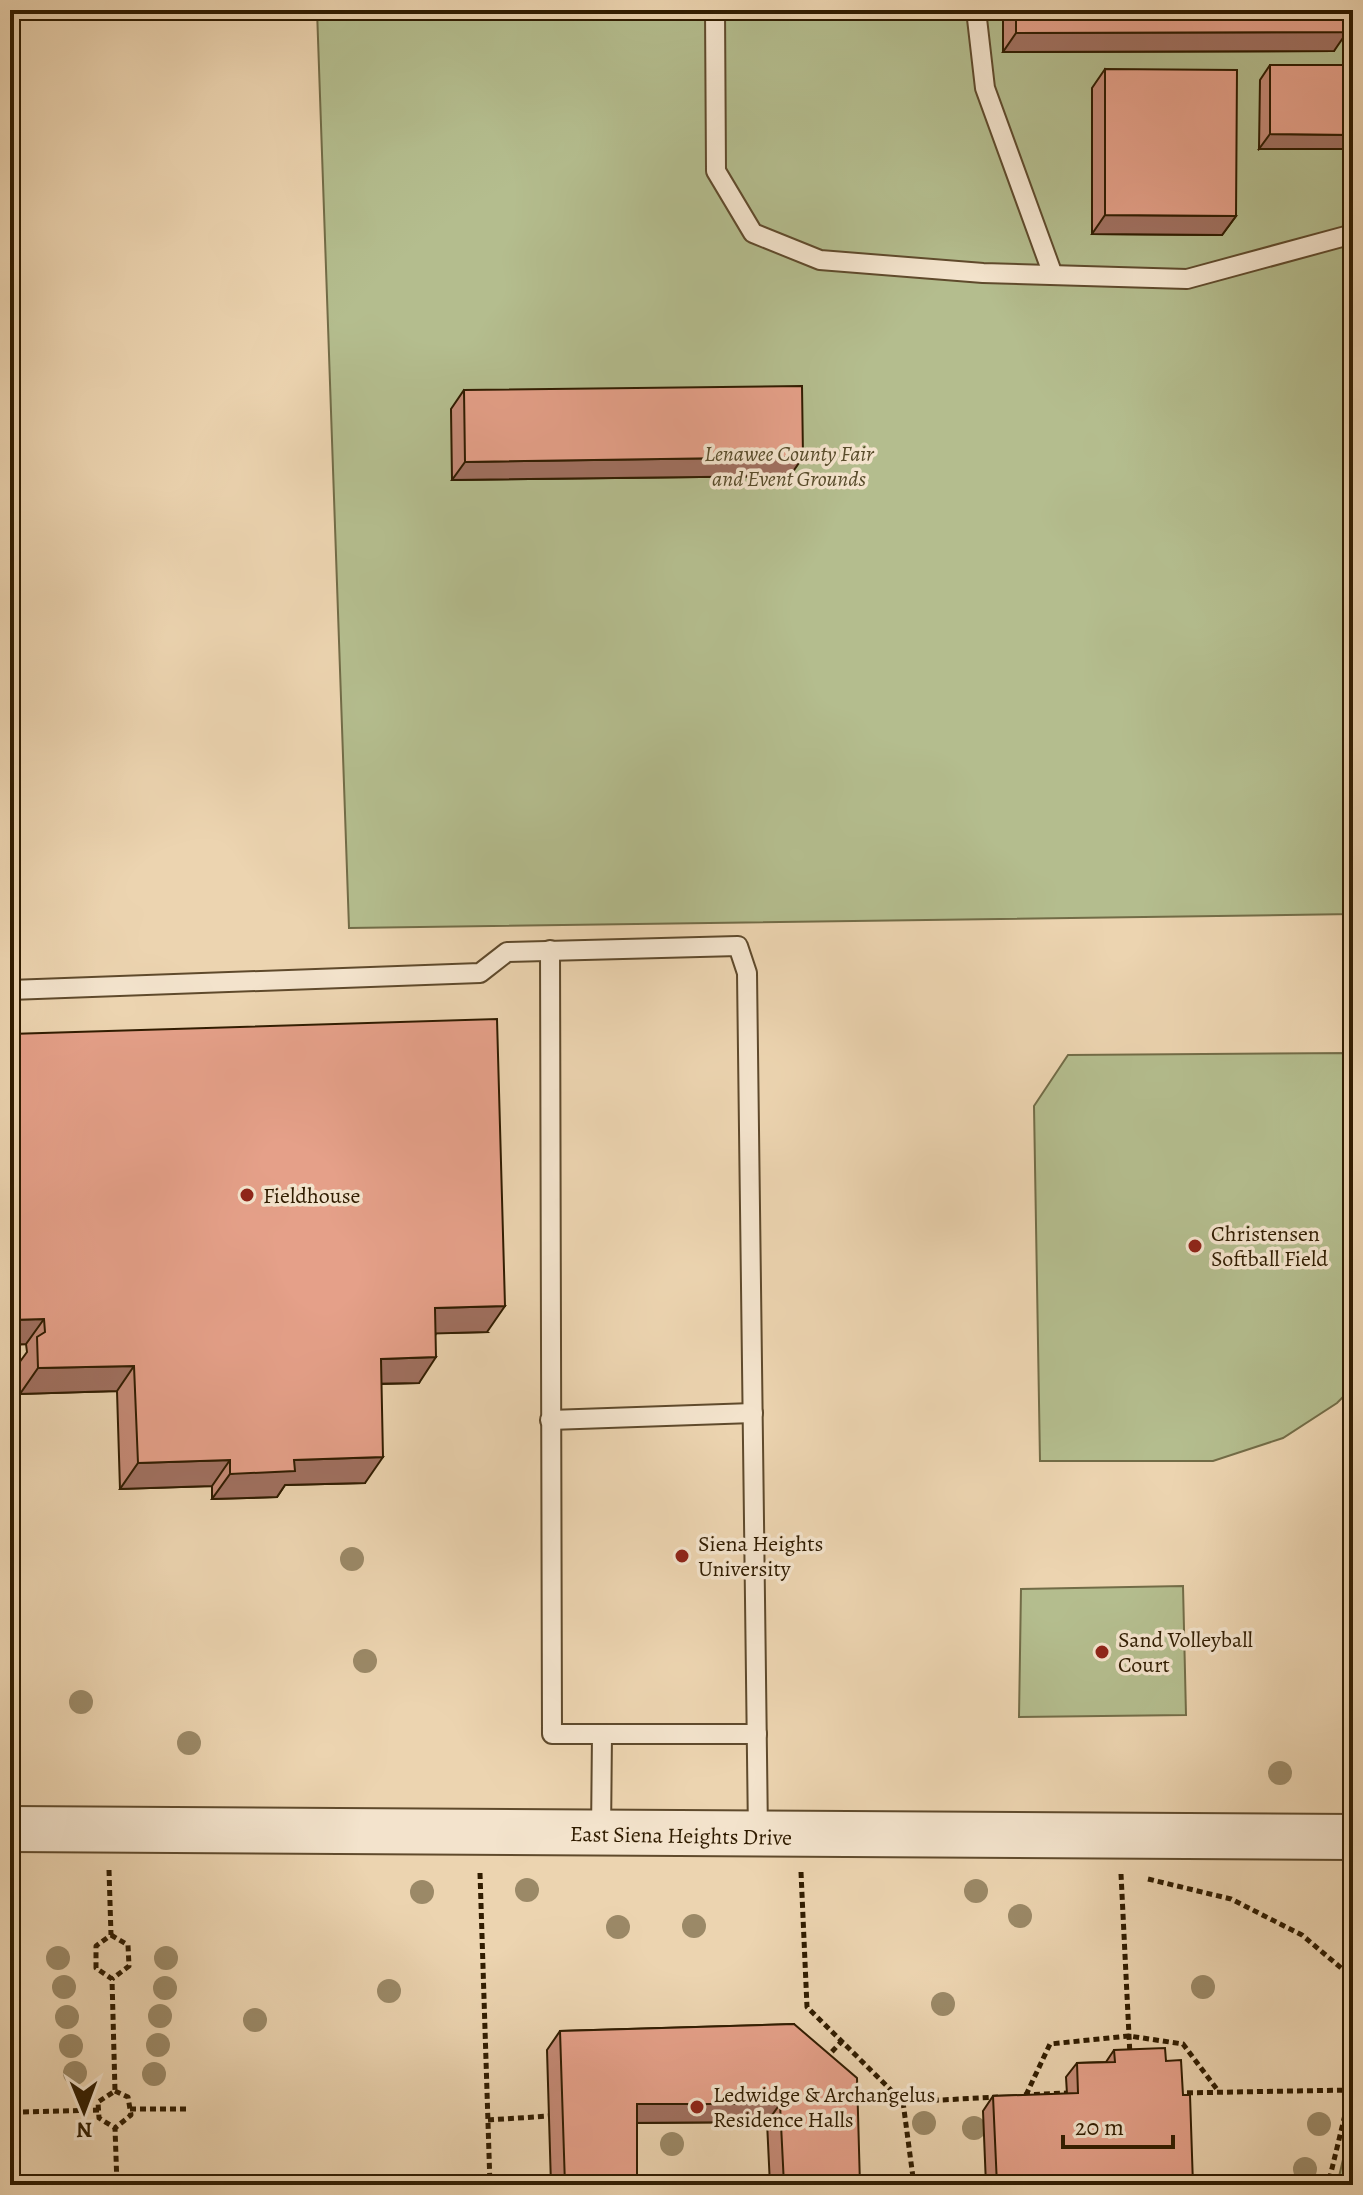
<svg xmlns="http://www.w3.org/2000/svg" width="1363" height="2195" font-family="Alegreya,serif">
	<rect width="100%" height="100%" fill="#ecd4b0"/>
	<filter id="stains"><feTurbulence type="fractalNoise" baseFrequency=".0025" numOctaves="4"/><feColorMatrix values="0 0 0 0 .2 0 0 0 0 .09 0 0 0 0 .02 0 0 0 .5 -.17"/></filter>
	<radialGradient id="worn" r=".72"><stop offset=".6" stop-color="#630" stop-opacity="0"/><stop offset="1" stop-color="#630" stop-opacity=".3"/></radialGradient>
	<g fill="#b4bd8e" stroke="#726c47" stroke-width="2">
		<polygon points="317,10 1353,10 1353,914 349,928"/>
		<polygon points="1353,1053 1353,1387 1337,1403 1283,1438 1213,1461 1040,1461 1034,1106 1068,1055"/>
		<polygon points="1183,1586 1186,1715 1019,1717 1021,1589"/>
		<polygon points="1353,2143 1353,2185 1337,2185 1346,2147"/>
	</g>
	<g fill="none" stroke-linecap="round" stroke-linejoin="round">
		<defs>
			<g id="service">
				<polyline points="715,10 716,171 753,233 820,260 983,273 1187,279 1353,234"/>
				<polyline points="976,10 985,88 1053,275"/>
				<polyline points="550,950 552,1734 757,1734"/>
				<polyline points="10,990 480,973 507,952 738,946 747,973 758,1834"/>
				<polyline points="550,1420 753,1413"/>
				<polyline points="601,1834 602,1734"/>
			</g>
			<polyline id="tertiary" points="10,1829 1353,1837"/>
		</defs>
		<use href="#service" stroke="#5f4a2c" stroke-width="22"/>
		<use href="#tertiary" stroke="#5f4a2c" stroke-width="48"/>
		<g stroke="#301c00" stroke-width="5" stroke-dasharray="6 4" stroke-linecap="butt">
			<polyline points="109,1870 111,1935 96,1946 96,1968 112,1979 115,2091 98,2102 99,2118 115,2128 117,2185"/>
			<polyline points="801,1872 807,2007 903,2102 998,2097"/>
			<polyline points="480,1873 490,2185"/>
			<polyline points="1121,1874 1130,2056"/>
			<polyline points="1148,1879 1231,1899 1302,1935 1353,1978"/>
			<polyline points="111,1935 128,1945 129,1966 112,1979"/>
			<polyline points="825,2059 842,2041"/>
			<polyline points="115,2091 128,2097 131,2115 115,2128"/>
			<polyline points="1177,2093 1351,2090 1328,2185"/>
			<polyline points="1024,2095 1067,2093"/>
			<polyline points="1026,2095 1050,2044 1129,2036 1183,2044 1219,2092"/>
			<polyline points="903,2102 914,2185"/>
			<polyline points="130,2109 190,2109"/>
			<polyline points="23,2112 99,2110"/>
			<polyline points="488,2120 549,2116"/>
		</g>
		<use href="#service" stroke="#f3e3cc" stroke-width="18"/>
		<use href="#tertiary" stroke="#f3e3cc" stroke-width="44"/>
	</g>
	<g fill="#9b8967">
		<circle cx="352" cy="1559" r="12"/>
		<circle cx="365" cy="1661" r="12"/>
		<circle cx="81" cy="1702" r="12"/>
		<circle cx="189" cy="1743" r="12"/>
		<circle cx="1280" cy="1773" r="12"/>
		<circle cx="527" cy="1890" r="12"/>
		<circle cx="976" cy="1891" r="12"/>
		<circle cx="422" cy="1892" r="12"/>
		<circle cx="1020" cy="1916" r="12"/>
		<circle cx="694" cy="1926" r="12"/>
		<circle cx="618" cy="1927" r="12"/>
		<circle cx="58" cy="1958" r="12"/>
		<circle cx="166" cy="1958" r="12"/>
		<circle cx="64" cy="1987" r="12"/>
		<circle cx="1203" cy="1987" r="12"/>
		<circle cx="165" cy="1988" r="12"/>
		<circle cx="389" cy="1991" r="12"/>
		<circle cx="943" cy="2004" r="12"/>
		<circle cx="160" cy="2016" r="12"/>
		<circle cx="67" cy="2017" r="12"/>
		<circle cx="255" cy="2020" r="12"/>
		<circle cx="158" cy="2045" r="12"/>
		<circle cx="71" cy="2046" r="12"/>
		<circle cx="75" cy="2073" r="12"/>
		<circle cx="154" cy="2074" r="12"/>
		<circle cx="924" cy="2123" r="12"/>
		<circle cx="1319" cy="2124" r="12"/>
		<circle cx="974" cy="2128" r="12"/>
		<circle cx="672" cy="2144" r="12"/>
		<circle cx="1305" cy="2169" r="12"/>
	</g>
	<g fill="#c58a76" stroke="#301c00" stroke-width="2">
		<polygon points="1003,10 1347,10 1334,51 1003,52"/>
		<polygon points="1270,65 1353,65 1259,149 1260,80"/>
		<polygon points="1105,69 1236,216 1222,235 1092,234 1092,88"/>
		<polygon points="464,390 790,476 452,480 451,409"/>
		<polygon points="10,1034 487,1332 436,1333 419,1383 381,1384 365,1483 285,1485 277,1497 212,1499 212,1486 120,1489 117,1391 20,1394 19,1363 27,1352 26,1344 10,1345"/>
		<polygon points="794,2024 860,2185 770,2185 767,2122 637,2123 637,2185 551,2185 547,2050 560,2031"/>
		<polygon points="1114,2050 1166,2061 1183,2095 1193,2185 986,2185 983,2111 993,2096 1067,2094 1066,2077 1077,2063 1106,2062"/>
	</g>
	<g fill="#a07060" stroke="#301c00" stroke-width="2">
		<polygon points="1347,32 1334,51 1003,52 1016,33"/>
		<polygon points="1270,134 1353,135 1353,149 1259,149"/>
		<polygon points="1105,215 1236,216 1222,235 1092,234"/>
		<polygon points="803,457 790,476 452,480 465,462"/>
		<polygon points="505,1306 487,1332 417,1334 435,1308"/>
		<polygon points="44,1319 26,1344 10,1345 10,1320"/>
		<polygon points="436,1357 419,1383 363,1384 381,1359"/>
		<polygon points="134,1366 117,1391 20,1394 38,1368"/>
		<polygon points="383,1457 365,1483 285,1485 277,1497 212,1499 230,1474 294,1460"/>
		<polygon points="230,1460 212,1486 120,1489 138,1463"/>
		<polygon points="637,2104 780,2104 767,2122 624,2123"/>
	</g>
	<g fill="#e5a089" stroke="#301c00" stroke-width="2">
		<polygon points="1016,10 1347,10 1347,32 1016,33"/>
		<polygon points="1270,65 1353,65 1353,135 1270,134"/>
		<polygon points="1105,69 1237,70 1236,216 1105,215"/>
		<polygon points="802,386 803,457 465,462 464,390"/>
		<polygon points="497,1019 505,1306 435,1308 436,1357 381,1359 383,1457 294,1460 295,1471 230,1474 230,1460 138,1463 134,1366 38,1368 37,1337 45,1332 44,1319 10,1320 10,1034"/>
		<polygon points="794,2024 857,2078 860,2185 784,2185 780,2104 637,2104 637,2185 565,2185 560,2031"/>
		<polygon points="1165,2048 1166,2061 1181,2060 1183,2095 1190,2095 1193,2185 997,2185 993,2096 1078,2093 1077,2063 1115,2062 1114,2050"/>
	</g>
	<g fill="#8f2418" stroke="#f3e3cc" stroke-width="3">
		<circle cx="247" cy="1195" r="8"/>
		<circle cx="1195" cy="1246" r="8"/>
		<circle cx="682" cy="1556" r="8"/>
		<circle cx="1102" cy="1652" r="8"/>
		<circle cx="697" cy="2107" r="8"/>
	</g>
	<g text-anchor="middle" stroke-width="7" stroke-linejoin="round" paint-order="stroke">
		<g font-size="22" font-style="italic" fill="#584c2b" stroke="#f3e3cc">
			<text x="789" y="461">Lenawee County Fair<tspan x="789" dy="25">and Event Grounds</tspan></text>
		</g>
		<g font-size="22" fill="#301c00" stroke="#f3e3cc" text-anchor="start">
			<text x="263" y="1203">Fieldhouse</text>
			<text x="1211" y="1241">Christensen<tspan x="1211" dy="25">Softball Field</tspan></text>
			<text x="698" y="1551">Siena Heights<tspan x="698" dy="25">University</tspan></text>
			<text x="1118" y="1647">Sand Volleyball<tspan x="1118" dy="25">Court</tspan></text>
			<text x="713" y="2102">Ledwidge &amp; Archangelus<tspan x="713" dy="25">Residence Halls</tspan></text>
		</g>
		<g font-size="22" fill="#301c00" stroke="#f3e3cc">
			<text transform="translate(681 1835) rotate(1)" y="8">East Siena Heights Drive</text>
		</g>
	</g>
	<rect width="1363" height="2195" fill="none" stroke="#ecd4b0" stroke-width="40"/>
	<rect x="12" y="12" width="1339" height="2171" fill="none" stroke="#301c00" stroke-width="4"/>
	<rect x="20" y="20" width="1323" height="2155" fill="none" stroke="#301c00" stroke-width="2"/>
	<g transform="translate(84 2111) rotate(179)" stroke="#f3e3cc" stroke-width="6" paint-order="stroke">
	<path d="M0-6L14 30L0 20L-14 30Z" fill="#301c00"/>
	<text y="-12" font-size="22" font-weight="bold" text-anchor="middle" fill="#301c00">N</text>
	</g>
	<path d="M1063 2135v12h110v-12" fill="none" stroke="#301c00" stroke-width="4"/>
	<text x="1075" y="2135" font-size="24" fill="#301c00" stroke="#f3e3cc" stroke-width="6" paint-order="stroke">20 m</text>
	<rect width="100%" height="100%" filter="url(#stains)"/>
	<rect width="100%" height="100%" fill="url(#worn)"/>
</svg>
